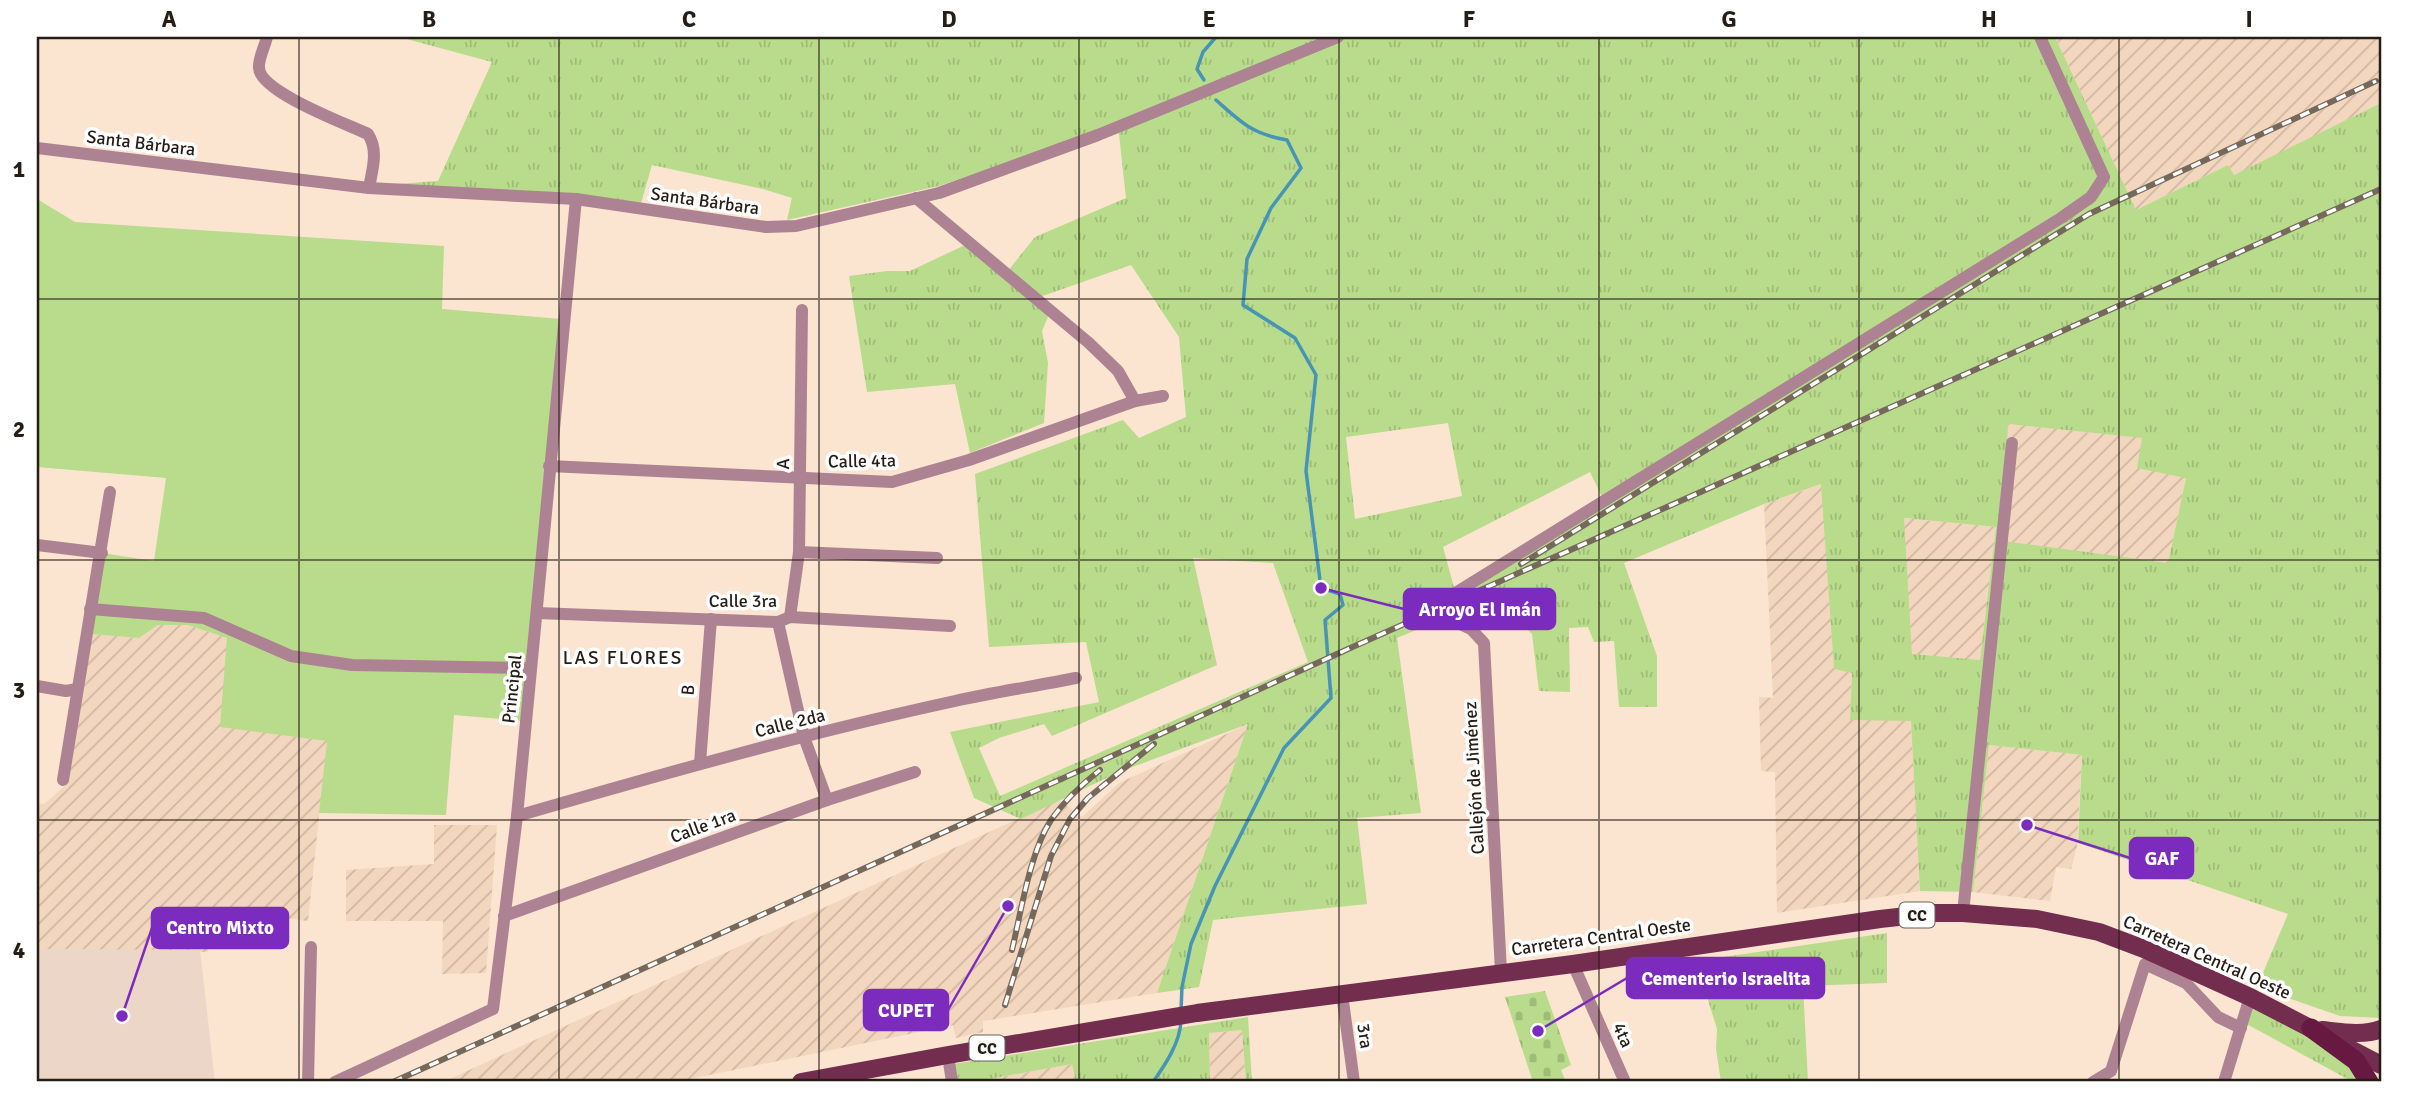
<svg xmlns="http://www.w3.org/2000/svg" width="2418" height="1119" font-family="Signika,sans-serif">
	<defs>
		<pattern id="industrial-furrows" width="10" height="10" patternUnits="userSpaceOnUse" patternTransform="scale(1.75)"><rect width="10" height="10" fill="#f3d6be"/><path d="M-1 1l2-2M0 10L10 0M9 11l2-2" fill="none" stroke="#d0b7a3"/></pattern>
		<pattern id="grass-tufts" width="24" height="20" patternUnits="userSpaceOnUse" patternTransform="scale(1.75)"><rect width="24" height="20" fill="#b8dc8b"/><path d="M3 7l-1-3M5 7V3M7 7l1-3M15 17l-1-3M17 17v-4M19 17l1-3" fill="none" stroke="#9ebc77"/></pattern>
		<pattern id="cemetery-stones" width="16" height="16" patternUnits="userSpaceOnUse" patternTransform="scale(1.75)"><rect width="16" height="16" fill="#b8dc8b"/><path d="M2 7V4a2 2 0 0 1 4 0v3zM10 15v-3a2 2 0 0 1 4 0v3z" fill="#9ebc77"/></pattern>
	</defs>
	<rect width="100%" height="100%" fill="#fbe4d0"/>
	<g fill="url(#industrial-furrows)">
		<polygon points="2055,37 2381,37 2381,103 2234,176 2228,165 2136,210"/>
		<polygon points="2007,424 2143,438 2186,478 2168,563 2003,542"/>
		<polygon points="1822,484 1834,669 1852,673 1850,720 1911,720 1920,891 1777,913 1775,772 1761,771 1759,697 1773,698 1764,504"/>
		<polygon points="1903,518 1996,527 1980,660 1912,655"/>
		<polygon points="158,625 188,625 227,638 327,741 308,921 215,909 208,952 37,949 37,803 44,804 67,784 91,634 139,638"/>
		<polygon points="1248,724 1157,993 983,1021 983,1032 956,1038 953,1025 675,1082 443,1082 1059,800 1082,817 1119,783"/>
		<polygon points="1989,745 2082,755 2077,847 2071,869 2056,867 2050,901 1973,892"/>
		<polygon points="434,825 497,825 486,973 442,974 443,921 346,921 346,870 434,864"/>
		<polygon points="1242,1030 1246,1082 1210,1082 1209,1033"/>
		<polygon points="1072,1064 1076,1082 973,1082"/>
	</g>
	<polygon fill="#ebd6c8" points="37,949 200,950 215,1082 37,1082"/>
	<g fill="url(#grass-tufts)" fill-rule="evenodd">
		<path d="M399,37H2055L2136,210L2228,165L2234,175L2381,103V1018L2340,1016L2257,987L2288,914L2078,843L2082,755L1989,745L1973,892L1920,891L1911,721L1850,720L1852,673L1834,669L1821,484L1764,504L1624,563L1657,656V707H1619L1614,641L1594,642L1588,627L1569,628L1570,692L1539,691L1532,634L1495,597L1397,638L1421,813L1357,818L1367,904L1213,920L1199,987L1157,993L1248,724L1119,772L1021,819L974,798L950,732L1099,702L1086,642L989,647L975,474L1123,420L1139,438L1186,417L1179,337L1131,265L1034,299L1050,312L1042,331L1048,363L1044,423L970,453L955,384L867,392L849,276L887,271H910L965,245L1003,277L1035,237L1126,198L1118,125L939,186L787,220L792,198L763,189L652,165L639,210L381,185L438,181L492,62ZM1448,423L1462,496L1355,519L1346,437ZM2008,424L2142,438L2137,468L2186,478L2168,563L2003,541ZM1590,472L1603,499L1455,591L1443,547ZM1904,518L1996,527L1980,660L1912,654ZM1193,558L1273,563L1308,662L1000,796L979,748L999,738L1044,724L1052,736L1217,665Z"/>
		<polygon points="1887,933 1887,983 1803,986 1808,1082 1721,1082 1716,1049 1717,1029 1696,961"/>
		<polygon points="2250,997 2311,1028 2367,1082 2353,1082 2243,1022"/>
		<polygon points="1248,1017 1252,1082 1246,1082 1242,1030 1209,1033 1210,1082 1076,1082 1072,1064 973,1082 950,1082 947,1065"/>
	</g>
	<polygon fill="url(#cemetery-stones)" points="1545,991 1571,1065 1561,1070 1566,1082 1533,1082 1505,997"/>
	<polygon fill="#b8dc8b" points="37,199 75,222 444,246 442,309 561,319 524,721 454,715 446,815 319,813 327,741 220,727 227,638 188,625 158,625 139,638 91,634 102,553 154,561 166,478 37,467"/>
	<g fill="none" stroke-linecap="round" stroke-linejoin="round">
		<g stroke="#4894b6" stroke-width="3.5">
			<polyline points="1204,80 1197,69 1203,52 1216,37"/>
			<path d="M1181,1010L1182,987L1191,944L1215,886L1284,748L1331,698L1325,620L1343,605L1340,594L1321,588L1306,471L1316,375L1295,338L1243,305L1247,259L1271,208L1301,168L1287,140C1252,134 1242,123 1216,100"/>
			<path d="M1153,1082C1165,1065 1180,1043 1181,1021"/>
		</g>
		<g stroke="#ad8393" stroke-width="12">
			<path d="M267,37C265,46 258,59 259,68C260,92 347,124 368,134C379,151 372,170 369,188"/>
			<polyline points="37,148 369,188 576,199 766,227 796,226 939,193 1098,135 1338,37"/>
			<polyline points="916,198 1089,343 1118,371 1135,401"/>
			<polyline points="549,466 892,482 969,460 1135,401 1163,396"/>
			<polyline points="37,545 102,553"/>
			<polyline points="799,552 937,558"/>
			<polyline points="90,609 204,618 291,656 352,665 531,668"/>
			<polyline points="537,613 778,622 790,617 950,626"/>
			<polyline points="790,617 799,552 802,310"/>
			<polyline points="778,622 804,737 827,800"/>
			<polyline points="37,686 66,691 77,689"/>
			<polyline points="700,763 711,619"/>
			<polyline points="63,780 110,492"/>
			<path d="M517,816C662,774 807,733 955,701C995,692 1036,686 1076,678"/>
			<polyline points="1963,913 2012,443"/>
			<polyline points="504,916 827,800 915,772"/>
			<polyline points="1573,964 1625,1082"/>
			<polyline points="1501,972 1484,643 1471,629 1452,620 1444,600 2061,218 2091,197 2104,177 2040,37"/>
			<polyline points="1342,994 1354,1082"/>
			<polyline points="948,1055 952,1082"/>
			<polyline points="308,1082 311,947"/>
			<polyline points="335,1082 493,1009 517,816 576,199"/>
			<polyline points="2093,1082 2111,1071 2145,964 2186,983 2218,1017 2241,1028"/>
			<polyline points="2224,1082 2250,997"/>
		</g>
		<g stroke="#732d4e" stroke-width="18">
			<path d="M2322,1030C2341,1032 2363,1036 2381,1029"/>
			<polyline points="801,1082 948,1055 1197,1013 1573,964 1880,919 1934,913 1963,913 2037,919 2099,932 2144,949 2250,997 2381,1065"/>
		</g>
		<polyline stroke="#681942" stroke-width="19" points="2311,1028 2356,1061 2369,1082"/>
		<defs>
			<g id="rail">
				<polyline points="1521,564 2089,214 2376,81"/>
				<path d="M1012,950C1021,912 1030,852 1051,820C1065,800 1081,785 1100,770"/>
				<polyline points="1005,1005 1051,856 1070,819 1088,798 1154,744"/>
				<polyline points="393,1082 1348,649 2381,189"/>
			</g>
		</defs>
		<use href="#rail" stroke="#76695c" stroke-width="6"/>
		<use href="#rail" stroke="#fff" stroke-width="3.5" stroke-dasharray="10" stroke-linecap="butt"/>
	</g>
	<path fill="none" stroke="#261e16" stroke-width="2" stroke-opacity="0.55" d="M299,37V1082M559,37V1082M819,37V1082M1079,37V1082M1339,37V1082M1599,37V1082M1859,37V1082M2119,37V1082M37,299H2381M37,560H2381M37,820H2381"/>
	<g text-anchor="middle" stroke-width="7" stroke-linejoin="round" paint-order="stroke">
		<g fill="#fff" stroke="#67625c" stroke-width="2">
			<rect x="1899.5" y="902.5" width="35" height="25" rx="5"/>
			<rect x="969.5" y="1035.5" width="35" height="25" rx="5"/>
		</g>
		<g font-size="16" font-weight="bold" fill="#261e16">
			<text x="1917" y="921">CC</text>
			<text x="987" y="1054">CC</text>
		</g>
		<g font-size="18" fill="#261e16" stroke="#fff">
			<text transform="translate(141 143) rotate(7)" y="6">Santa Bárbara</text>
			<text transform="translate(705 201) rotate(8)" y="6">Santa Bárbara</text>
			<text transform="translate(862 461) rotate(-1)" y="6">Calle 4ta</text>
			<text transform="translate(783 464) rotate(-89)" y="6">A</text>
			<text x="743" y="607">Calle 3ra</text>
			<text transform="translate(512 689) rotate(-84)" y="6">Principal</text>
			<text transform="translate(688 690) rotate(-85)" y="6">B</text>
			<text transform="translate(790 723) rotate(-14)" y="6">Calle 2da</text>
			<text transform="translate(1474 778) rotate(-93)" y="6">Callejón de Jiménez</text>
			<text transform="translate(703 826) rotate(-20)" y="6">Calle 1ra</text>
			<text transform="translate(1601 937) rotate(-8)" y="6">Carretera Central Oeste</text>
			<text transform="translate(2207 957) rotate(24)" y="6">Carretera Central Oeste</text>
			<text transform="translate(1623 1035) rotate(66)" y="6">4ta</text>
			<text transform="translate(1365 1036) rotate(82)" y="6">3ra</text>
		</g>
		<g font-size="19" letter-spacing="2" fill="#261e16" stroke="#fff">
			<text x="623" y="664">LAS FLORES</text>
		</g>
	</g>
	<path fill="none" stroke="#7b2cbf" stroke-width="2.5" d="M1321 588L1404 609M2027 825L2130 858M122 1016L152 928M1538 1031L1627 978M1008 906L948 1010"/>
	<g fill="#7b2cbf" stroke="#fff" stroke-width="2.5">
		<circle cx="1321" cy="588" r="7"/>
		<circle cx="2027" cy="825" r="7"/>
		<circle cx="122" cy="1016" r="7"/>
		<circle cx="1538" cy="1031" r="7"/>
		<circle cx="1008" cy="906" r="7"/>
	</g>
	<g fill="#7b2cbf" stroke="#7b2cbf" stroke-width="2.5">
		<rect x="1404" y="589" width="151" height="40" rx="7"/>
		<rect x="2130" y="838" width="63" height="40" rx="7"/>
		<rect x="152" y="908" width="136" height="40" rx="7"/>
		<rect x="1627" y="958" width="197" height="40" rx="7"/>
		<rect x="864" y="990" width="84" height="40" rx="7"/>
	</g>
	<g font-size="19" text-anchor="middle" font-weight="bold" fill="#fff">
		<text x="1480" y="616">Arroyo El Imán</text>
		<text x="2162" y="865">GAF</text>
		<text x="220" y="934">Centro Mixto</text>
		<text x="1726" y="985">Cementerio Israelita</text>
		<text x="906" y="1017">CUPET</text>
	</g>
	<rect width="2418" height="1119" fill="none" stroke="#ffffff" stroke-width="77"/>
	<rect x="38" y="38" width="2342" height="1042" fill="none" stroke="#261e16" stroke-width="2.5"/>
	<g font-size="23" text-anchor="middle" font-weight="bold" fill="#261e16">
		<text x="169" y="27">A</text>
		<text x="429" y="27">B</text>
		<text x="689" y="27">C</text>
		<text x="949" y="27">D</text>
		<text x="1209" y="27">E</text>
		<text x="1469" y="27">F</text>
		<text x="1729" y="27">G</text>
		<text x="1989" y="27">H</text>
		<text x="2249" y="27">I</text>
		<text x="19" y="177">1</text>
		<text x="19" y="437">2</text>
		<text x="19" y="698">3</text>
		<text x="19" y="958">4</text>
	</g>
</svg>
